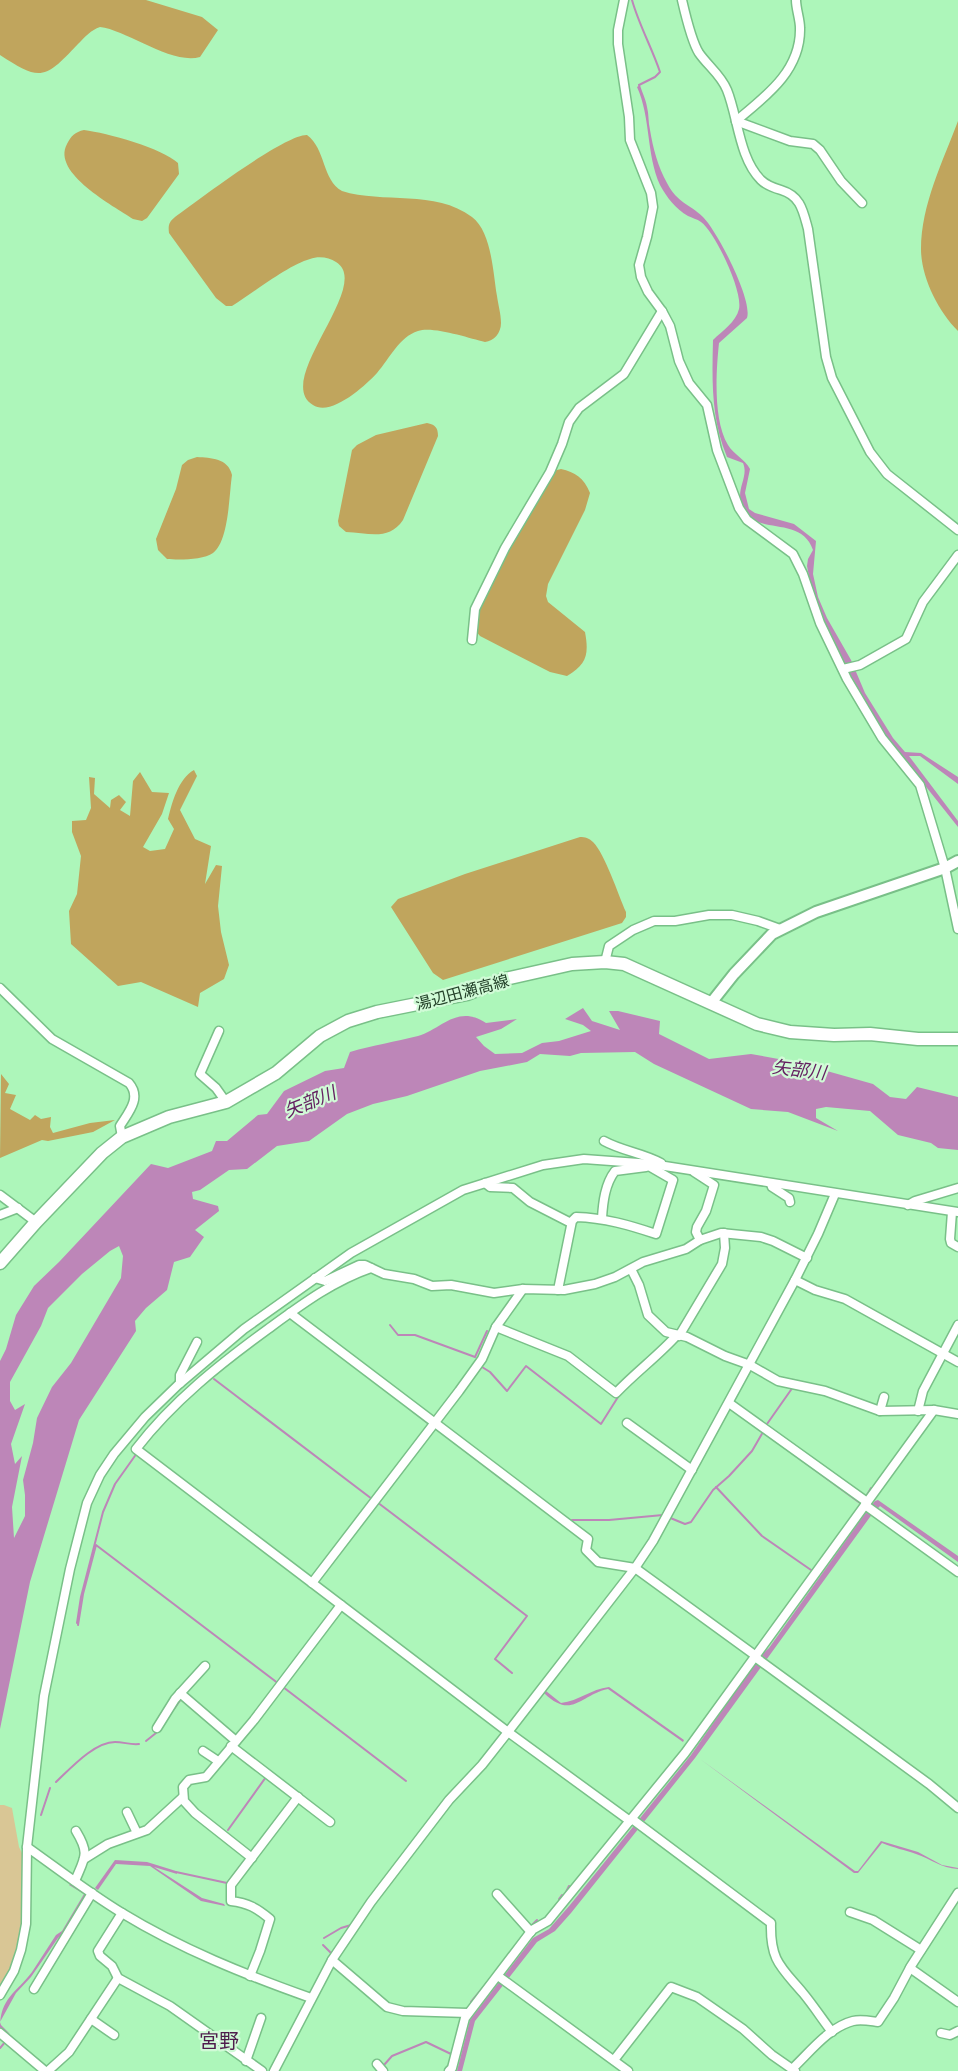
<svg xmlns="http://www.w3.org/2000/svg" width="958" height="2071" font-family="'Work Sans','Noto Sans JP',sans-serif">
	<rect width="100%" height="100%" fill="#adf6ba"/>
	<path fill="#d9c695" d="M0,1805H4L12,1808L19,1847L23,1855C23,1901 26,1947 0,1987Z"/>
	<g fill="#c0a55d">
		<path d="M0,0H146L202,17L218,30L200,57C171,65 127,30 100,27C91,30 85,37 78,44C45,79 41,82 0,55Z"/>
		<path d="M958,121V331C938,311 921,277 921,249C921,205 943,161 958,121Z"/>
		<path d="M84,130C107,133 162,148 178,163L179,174L147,218L142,221L133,219C114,206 51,173 67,144C71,136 75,132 84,130Z"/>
		<path d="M307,135C326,149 322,180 342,191C383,204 435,189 472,217C492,232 493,274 497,296C498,304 501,314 501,323C501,333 494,341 485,342C468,338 433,326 418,331C399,337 390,358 377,373C365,386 331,417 313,405C272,381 374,285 336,262C329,257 318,256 310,259C288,265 253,293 232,306H226L216,298L169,233C168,225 169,222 175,217C197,201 285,134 307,135Z"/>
		<path d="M427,423C435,425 438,427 438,436L403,520C389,541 369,533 346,532L339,526L338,521L352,450L357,445L376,435Z"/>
		<path d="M197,457C211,458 228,458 232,475C229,495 229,541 213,553C203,560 179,560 167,559L158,550L156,539L176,489L182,465L188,460Z"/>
		<path d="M561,469C575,472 584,478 590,493L585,510L548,584L546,596L548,602L585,632C589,654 587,664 567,676L550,672L480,636L475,630L470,617L553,471Z"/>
		<path d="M194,770L197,776L180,810L195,839L211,846L205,884L216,865L222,866L218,906L221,932L229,965L224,979L200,993L198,1007L141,982L118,986L71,944L69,911L77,894L81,856L72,832V821L86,820L91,808L89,777L95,778L94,794L110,808L111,800L119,795L126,802L120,810L130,816L133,781L140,772L152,792L169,793L162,814L143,847L150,851L165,849L174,829L168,819C172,803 178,779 194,770Z"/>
		<path d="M580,837C585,837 589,838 593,842C605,854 618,894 626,912V917L622,923L443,980L433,973L391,907L398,899L465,874Z"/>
		<polygon points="1,1074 9,1084 5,1093 16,1095 10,1109 30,1120 35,1115 41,1119 51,1117 50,1127 53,1133 90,1123 115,1120 93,1132 48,1141 42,1140 0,1158"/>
	</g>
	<g fill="#bd86b8" fill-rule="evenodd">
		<path d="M640,85C642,92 646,100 647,107C649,114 648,122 650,130C653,148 658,167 667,183C678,204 689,203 703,217C717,231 753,300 747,318L719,343C716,372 713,420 728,445C734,455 745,459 750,469L745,493L749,509L755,513L794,524L816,541L813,574L818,597L827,618L851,660L865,693L893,738L905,752L921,753L958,777V784L920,756H909L958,821V827L888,739L861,697L822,619L811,587L807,566L808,559L813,550C802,517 761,534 746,513C731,492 750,479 743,463L727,457C711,419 712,381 713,340C722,331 736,322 739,309C743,291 715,232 701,222C697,219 692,218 688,216C676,209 667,198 660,185C646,154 651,118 637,87Z"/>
		<path d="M583,1008L592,1021L620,1030L609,1011H618L660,1021L659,1034L709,1059L751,1054L795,1062L873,1084L890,1097L906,1099L917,1087L958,1097V1150L938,1148L931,1143L898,1135L870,1111L826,1107L816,1109V1118L838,1131L788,1112L751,1109L654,1064L635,1052L581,1053L570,1056L540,1054L527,1062L480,1071L407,1096L373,1104L347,1114L309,1141L277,1146L247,1169L229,1170L200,1190L192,1192L193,1199L218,1206L219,1211L195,1230L204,1237L190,1257L174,1262L167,1290L146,1308L135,1321L136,1331L79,1420L30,1582L0,1729V1361L6,1349L16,1315L34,1286L59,1262L151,1164L168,1168L212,1151L216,1141H227L258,1115L267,1114L284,1091L325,1071L344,1068L350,1052C373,1045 395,1042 418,1036C442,1029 457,1004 486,1023L517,1019L501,1029L476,1037L484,1046L495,1054L522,1053L542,1043L559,1041L591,1031L583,1025L565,1019ZM119,1246L123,1256L121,1278L71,1363L52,1387L37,1418L33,1443L23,1480L25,1495V1516L14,1538L12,1507L22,1456L15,1464L11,1444L25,1404L15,1410L10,1401V1382L41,1326L48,1308L82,1274L110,1251Z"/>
		<polygon points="878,1500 958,1556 958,1562 880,1506 870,1517 695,1758 571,1913 555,1931 537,1942 475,2021 462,2071 457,2071 470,2020 533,1938 549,1929 570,1905 691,1755 761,1655 769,1648 867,1511 875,1501"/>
		<path d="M609,1687L684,1740L683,1742L608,1689C580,1695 572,1720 544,1693L546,1691L561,1703C579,1701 591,1689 609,1687Z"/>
		<path d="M700,1759L855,1871H858L881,1841L918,1852L942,1865L958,1868V1869C941,1868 931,1859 916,1854C905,1850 894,1848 882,1843L858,1873H854Z"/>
		<polygon points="115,1860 147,1862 176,1871 177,1874 154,1867 202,1898 224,1904 225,1906 201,1901 150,1866 116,1864 98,1890 95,1888"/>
		<path d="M71,1883L88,1893L62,1935L58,1938L31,1977L16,1993L0,2022L1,2025L10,2034L0,2028C0,1998 16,1993 32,1972C40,1960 48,1947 56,1935L62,1931L84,1894L69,1885Z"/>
	</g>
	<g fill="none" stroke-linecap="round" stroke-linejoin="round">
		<g stroke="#bd86b8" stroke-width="2">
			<path d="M632,0C639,25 652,48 660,72L655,77L639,85"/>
			<polyline points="390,1325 398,1335 415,1335 475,1357 487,1331"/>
			<polyline points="482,1367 490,1372 507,1391 526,1366 601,1424 618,1397"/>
			<polyline points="214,1379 372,1499"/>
			<polyline points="407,1407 429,1424"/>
			<polyline points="767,1424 793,1387"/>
			<polyline points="434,1427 508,1484"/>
			<polyline points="716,1487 762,1536 811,1570"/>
			<polyline points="867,1495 871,1488"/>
			<polyline points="377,1502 527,1616 495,1659 512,1673"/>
			<polyline points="668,1517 685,1524 691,1522 713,1490 729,1476 752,1451 763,1432 860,1503"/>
			<polyline points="571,1521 572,1520 609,1520 663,1515"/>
			<polyline points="77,1623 81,1597 103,1512 115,1484 137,1453"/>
			<polyline points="78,1625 83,1594 96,1545 279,1684"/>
			<polyline points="283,1687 406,1781"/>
			<polyline points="174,1709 181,1699"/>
			<polyline points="146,1741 161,1729 160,1728"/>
			<path d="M56,1782C70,1769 94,1742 115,1742C124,1742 130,1745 139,1744"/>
			<polyline points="41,1815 50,1788"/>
			<polyline points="228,1830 266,1777"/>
			<polyline points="176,1872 227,1883 244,1861"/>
			<polyline points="566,1892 569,1886"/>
			<polyline points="559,1899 562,1895"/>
			<polyline points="532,1925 537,1920"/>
			<polyline points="324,1938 341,1928 351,1925"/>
			<polyline points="323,1945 332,1954"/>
			<polyline points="471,2002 490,1979"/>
			<polyline points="0,2048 6,2041"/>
			<polyline points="384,2065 392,2056 426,2042 451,2054"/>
		</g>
		<defs>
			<g id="minor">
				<polyline points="624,0 618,30 618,44 629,117 630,140 651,193 653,207 647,237 639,265 641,277 648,292 662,311 670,326 679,361 689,383 707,405 717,450 739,508 747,520 793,554 803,574 820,623 847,679 882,738 920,785 945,868 958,929"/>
				<path d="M682,0C685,13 692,42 699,53C708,66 721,75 727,90C738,117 739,158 761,180C766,185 774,188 781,190C801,196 803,211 808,229L826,357L832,378L870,452L887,474L958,530"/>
				<polyline points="736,121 790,141 813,144 820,150 841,181 862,203"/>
				<path d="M736,121C765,97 801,71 800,28C800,19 796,9 796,0"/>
				<polyline points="472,640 475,609 505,548 550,472 562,444 569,422 579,408 624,374 662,311"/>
				<polyline points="843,669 860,665 906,639 923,602 958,555"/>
				<polyline points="605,962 609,946 633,930 654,921 675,921 709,915 732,915 758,921 780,929"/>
				<path d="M0,988L52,1039L129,1083C142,1098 128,1113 120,1126L122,1137"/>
				<polyline points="219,1031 200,1074 216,1088 226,1102"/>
				<path d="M604,1141C622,1151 643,1153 661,1163"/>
				<polyline points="694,1172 714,1185 706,1211 697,1227 696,1232 700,1240"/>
				<polyline points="485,1183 490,1187 513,1188 530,1202 571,1223"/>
				<polyline points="771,1184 772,1187 789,1198 790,1202"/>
				<polyline points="0,1195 36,1222"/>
				<polyline points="908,1205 915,1201 958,1188"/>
				<polyline points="952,1212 950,1239 951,1243 958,1247"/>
				<polyline points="0,1215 18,1208"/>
				<path d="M602,1218C603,1202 605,1184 615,1171L646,1167"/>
				<path d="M371,1268C333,1281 301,1305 268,1329C220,1364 173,1401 136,1449L508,1732L630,1821"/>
				<polyline points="631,1269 639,1285 648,1315 666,1332 687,1337 725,1356 750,1365 778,1381 825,1391 880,1411 934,1410 958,1414"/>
				<polyline points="315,1278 325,1281 359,1265 365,1265 384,1274 414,1279 432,1286 451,1285 494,1293 523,1289 564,1290 595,1284 615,1277 643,1262 686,1249 700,1240 721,1233 761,1237 773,1241 807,1258"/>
				<polyline points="795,1280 815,1290 845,1299 958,1362"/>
				<path d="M558,1290L572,1221L576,1217C605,1218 629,1225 656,1234L673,1180L647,1165"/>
				<polyline points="290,1313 588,1539 586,1550 598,1562 635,1568 756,1656"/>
				<path d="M496,1327L568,1356L616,1393C636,1372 658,1356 677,1335"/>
				<polyline points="679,1336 722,1264 725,1248 724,1233"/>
				<polyline points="180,1383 180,1375 197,1342"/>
				<polyline points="729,1403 867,1502"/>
				<polyline points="880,1411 884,1397"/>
				<polyline points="918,1411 923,1391 958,1325"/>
				<polyline points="627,1423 692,1470"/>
				<polyline points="865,1505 958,1572"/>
				<polyline points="312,1583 459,1391 482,1359 496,1327 523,1289"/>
				<polyline points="755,1657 929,1784 958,1808"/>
				<polyline points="180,1693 236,1741"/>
				<polyline points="157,1728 175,1699 205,1666"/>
				<polyline points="231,1746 330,1822"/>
				<polyline points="203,1751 218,1761"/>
				<polyline points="127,1812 137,1833"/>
				<path d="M632,1819L771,1923C770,1961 781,1967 803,1993C813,2005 822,2019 832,2032"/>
				<path d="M27,1847C58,1869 89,1893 122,1913C181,1949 246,1975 311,1998"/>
				<polyline points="252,1858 195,1813 184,1801 183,1787 189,1780 206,1777 254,1720 341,1605"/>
				<polyline points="84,1859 108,1844 147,1830 183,1797"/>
				<path d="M75,1881C85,1857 90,1854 76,1831"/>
				<polyline points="497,1894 531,1932"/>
				<polyline points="850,1912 873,1920 921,1950"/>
				<polyline points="122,1913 98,1951 100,1956 112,1966 118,1978 170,2006 262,2071"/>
				<polyline points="332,1960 387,2007 403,2011 468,2013"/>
				<polyline points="910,1968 958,2002"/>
				<path d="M250,1976L260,1951L270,1919C257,1908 248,1903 231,1901V1885L298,1797"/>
				<polyline points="498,1976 628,2071"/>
				<polyline points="34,1989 92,1893"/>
				<polyline points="0,1995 14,1971 21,1950 26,1924 27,1847 44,1696 70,1569 87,1503 100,1475 114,1454 145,1417 178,1385 244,1329 351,1253 463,1190 543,1165 584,1159 652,1164 958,1212"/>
				<polyline points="91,2019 114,2035"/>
				<polyline points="0,2033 45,2071"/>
				<polyline points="941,2033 950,2035 958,2031"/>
				<polyline points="614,2060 671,1987 697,1997 743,2029 772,2055 795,2071"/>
				<polyline points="246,2061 261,2018"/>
				<polyline points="377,2064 383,2071"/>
				<path d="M792,2069C810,2052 829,2027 853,2021C861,2019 870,2021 878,2022L894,1998L911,1966L958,1893"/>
				<polyline points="48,2071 69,2052 118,1978"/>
				<polyline points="274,2071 332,1960 371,1902 449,1800 482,1765 508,1732 635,1568 653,1541 795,1280 818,1234 835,1194"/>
				<polyline points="449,2071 452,2068 465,2018 532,1930 548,1921 685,1753 934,1410"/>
			</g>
			<polyline id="tertiary" points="711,1003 734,974 772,934 816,912 945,868 958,861"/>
			<polyline id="secondary" points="0,1263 36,1222 102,1153 122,1137 169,1117 226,1102 276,1073 320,1036 348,1021 377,1012 467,994 505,979 572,964 605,962 624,964 757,1024 790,1032 834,1035 870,1034 918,1039 958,1039"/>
		</defs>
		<use href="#minor" stroke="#79c088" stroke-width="11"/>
		<use href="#tertiary" stroke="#79c088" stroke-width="14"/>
		<use href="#secondary" stroke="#79c088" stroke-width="15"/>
		<use href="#minor" stroke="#fff" stroke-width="8"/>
		<use href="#tertiary" stroke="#fff" stroke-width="10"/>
		<use href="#secondary" stroke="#fff" stroke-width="12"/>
	</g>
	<g text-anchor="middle" stroke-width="4.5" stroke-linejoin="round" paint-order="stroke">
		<g font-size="16" fill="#234129" stroke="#d1fbd7">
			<text transform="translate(462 992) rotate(-15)" y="6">湯辺田瀬高線</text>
		</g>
		<g font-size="18" font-style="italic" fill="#642161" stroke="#d1fbd7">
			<text transform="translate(799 1070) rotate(7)" y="6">矢部川</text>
			<text transform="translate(310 1102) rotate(-22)" y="6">矢部川</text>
		</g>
		<g font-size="20" fill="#4f1d4d" stroke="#d1fbd7">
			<text x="219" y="2048">宮野</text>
		</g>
	</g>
</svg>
